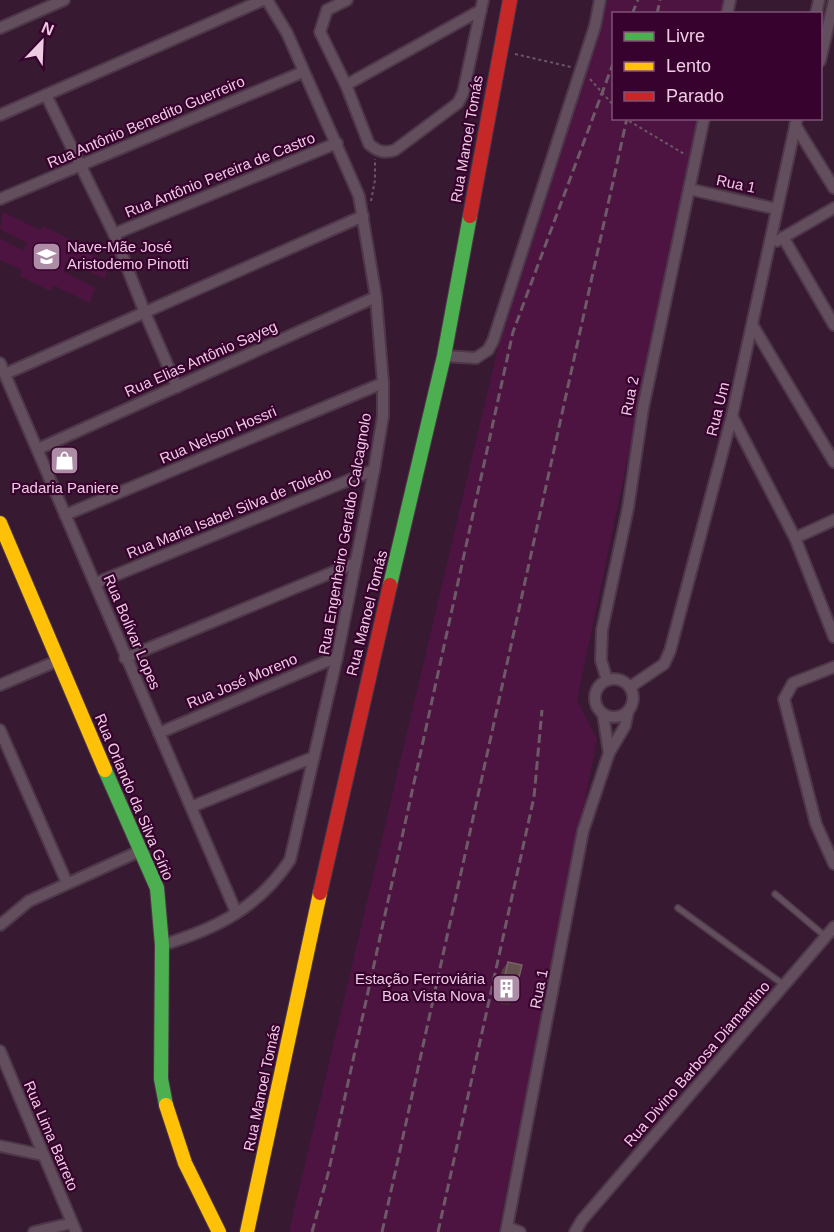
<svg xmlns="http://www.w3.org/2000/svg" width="834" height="1232" font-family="Helvetica,sans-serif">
	<rect width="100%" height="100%" fill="#371a31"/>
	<g fill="#4d1441">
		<polygon points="608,0 724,0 721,13 614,14 614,118 699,119 577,700 597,740 498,1232 289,1232 506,314"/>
		<polygon points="3,212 40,230 43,226 77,243 74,247 109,262 105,279 66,261 63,271 95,288 90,303 53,285 50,291 20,276 22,270 0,260 0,238 23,251 27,243 0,229"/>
	</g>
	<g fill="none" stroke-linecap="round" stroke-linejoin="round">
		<defs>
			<g id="lane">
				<polyline points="775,894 826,937"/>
				<polyline points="678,908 784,985"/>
			</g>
			<g id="street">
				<path d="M327,10L320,32L346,85L369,144C377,151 384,154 395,150L458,103L463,93L483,0"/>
				<polyline points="327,10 347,0"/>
				<polyline points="727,14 730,0"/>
				<polyline points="816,14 819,0"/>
				<polyline points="0,28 64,0"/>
				<polyline points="820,61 834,1"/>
				<polyline points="346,85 481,10"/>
				<polyline points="46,95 114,234 145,313 177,387"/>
				<polyline points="0,115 263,0"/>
				<polyline points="795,125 834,188"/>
				<polyline points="689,189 777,209"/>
				<polyline points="0,199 303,72"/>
				<polyline points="114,234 337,143"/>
				<polyline points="783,237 834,325"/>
				<polyline points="777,241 834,208"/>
				<polyline points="753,326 834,462"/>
				<polyline points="444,356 476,358 488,350 493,341 595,26 600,0"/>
				<polyline points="0,363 236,912"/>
				<polyline points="5,374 363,216"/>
				<polyline points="732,416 795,538 834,637"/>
				<polyline points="38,449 376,297"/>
				<polyline points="65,515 383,383"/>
				<polyline points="795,538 834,520"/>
				<polyline points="96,583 374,470"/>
				<polyline points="125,658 355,563"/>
				<polyline points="834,667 793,683 784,699 816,824 834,864"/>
				<circle cx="614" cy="698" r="19"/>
				<polyline points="607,680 601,660 602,630 628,508 643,408 704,118"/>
				<polyline points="0,685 57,661"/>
				<polyline points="630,687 664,664 670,651 732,416 797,118"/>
				<polyline points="603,714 609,753"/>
				<polyline points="0,730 67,883"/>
				<polyline points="159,733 337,657"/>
				<polyline points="191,807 314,757"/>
				<polyline points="0,925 29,901 140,851"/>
				<path d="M162,945C216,929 258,908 290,860L337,657L374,470L383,416V383L376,297L359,196L287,33L267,0"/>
				<polyline points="0,1051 76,1232"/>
				<polyline points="0,1146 43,1155"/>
				<polyline points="507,1227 520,1232"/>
				<polyline points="34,1232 72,1223"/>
				<polyline points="506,1232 583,831 609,753 625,726 628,712"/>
				<polyline points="575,1232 582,1220 834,927"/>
			</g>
			<g id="fast">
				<polyline points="390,585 444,356 470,216"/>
				<polyline points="105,770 157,888 162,945 161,1079 166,1105"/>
			</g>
			<g id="slow">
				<polyline points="0,523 105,770"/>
				<polyline points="166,1105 185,1163 219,1232"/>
				<polyline points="247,1232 320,893"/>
			</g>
			<g id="jam">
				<polyline points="470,216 510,0"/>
				<polyline points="320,893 390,585"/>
			</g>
		</defs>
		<use href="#lane" stroke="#4e3749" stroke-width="8"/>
		<use href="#street" stroke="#4e3749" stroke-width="14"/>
		<use href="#fast" stroke="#4e3749" stroke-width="16"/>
		<use href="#slow" stroke="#4e3749" stroke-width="16"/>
		<use href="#jam" stroke="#4e3749" stroke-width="16"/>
		<g stroke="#6b5867" stroke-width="2" stroke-dasharray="3 3" stroke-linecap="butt">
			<polyline points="515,54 571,67"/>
			<polyline points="590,79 614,106"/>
			<polyline points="624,118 686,155"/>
			<polyline points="371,201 375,180 375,159"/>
		</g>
		<use href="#lane" stroke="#624e5d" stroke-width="5"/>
		<use href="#street" stroke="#624e5d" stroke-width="10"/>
		<use href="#fast" stroke="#4caf50" stroke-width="14"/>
		<use href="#slow" stroke="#ffc107" stroke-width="14"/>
		<use href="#jam" stroke="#c62828" stroke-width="14"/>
		<g stroke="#6e5968" stroke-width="3" stroke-dasharray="9 4.5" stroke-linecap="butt">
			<polyline points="632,14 638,0"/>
			<polyline points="657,14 660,0"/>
			<polyline points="312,1232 328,1174 513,332 614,61"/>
			<polyline points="382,1232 627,118"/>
			<polyline points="438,1232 534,797 542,710"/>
		</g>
	</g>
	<polygon fill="#54413e" points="508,962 509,1005 495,1002 502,970"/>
	<polygon fill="#422b32" points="501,994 514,997 509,1005 495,1002"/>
	<polygon fill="#655050" stroke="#7a6367" stroke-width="1.5" points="508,962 522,965 514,997 501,994"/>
	<defs>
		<symbol id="school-square" viewBox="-11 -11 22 22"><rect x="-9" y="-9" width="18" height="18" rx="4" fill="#ad8da5" stroke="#38022e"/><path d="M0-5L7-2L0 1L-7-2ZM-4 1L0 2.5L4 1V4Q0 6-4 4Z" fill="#fff"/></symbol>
		<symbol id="shop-square" viewBox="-11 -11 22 22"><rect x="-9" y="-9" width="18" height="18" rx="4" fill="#ad8da5" stroke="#38022e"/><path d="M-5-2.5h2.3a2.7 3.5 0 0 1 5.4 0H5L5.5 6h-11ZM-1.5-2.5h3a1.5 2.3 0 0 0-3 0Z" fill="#fff"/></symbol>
		<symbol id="building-square" viewBox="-11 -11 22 22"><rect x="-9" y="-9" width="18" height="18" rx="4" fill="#ad8da5" stroke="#38022e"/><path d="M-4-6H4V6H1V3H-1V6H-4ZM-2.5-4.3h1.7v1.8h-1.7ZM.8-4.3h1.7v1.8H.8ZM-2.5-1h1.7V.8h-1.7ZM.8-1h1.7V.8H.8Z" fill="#fff"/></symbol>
	</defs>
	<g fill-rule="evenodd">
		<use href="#school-square" x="30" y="240" width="33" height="33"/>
		<use href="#shop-square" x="48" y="444" width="33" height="33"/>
		<use href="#building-square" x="490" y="972" width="33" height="33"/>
	</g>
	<g text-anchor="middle" stroke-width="4.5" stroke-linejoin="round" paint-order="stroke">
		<g font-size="15" fill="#edcbe3" stroke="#38022e">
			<text transform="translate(146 122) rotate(-23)" y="5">Rua Antônio Benedito Guerreiro</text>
			<text transform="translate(467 139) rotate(-80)" y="5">Rua Manoel Tomás</text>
			<text transform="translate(220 175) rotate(-22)" y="5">Rua Antônio Pereira de Castro</text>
			<text transform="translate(736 184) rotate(12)" y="5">Rua 1</text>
			<text transform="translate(201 359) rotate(-24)" y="5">Rua Elias Antônio Sayeg</text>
			<text transform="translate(630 396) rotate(-79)" y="5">Rua 2</text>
			<text transform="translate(718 409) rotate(-76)" y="5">Rua Um</text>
			<text transform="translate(218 435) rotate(-23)" y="5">Rua Nelson Hossri</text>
			<text transform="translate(229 513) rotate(-22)" y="5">Rua Maria Isabel Silva de Toledo</text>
			<text transform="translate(345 534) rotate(-80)" y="5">Rua Engenheiro Geraldo Calcagnolo</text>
			<text transform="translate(367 613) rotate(-76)" y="5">Rua Manoel Tomás</text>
			<text transform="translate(132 632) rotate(67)" y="5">Rua Bolívar Lopes</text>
			<text transform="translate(242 681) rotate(-23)" y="5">Rua José Moreno</text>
			<text transform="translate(134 797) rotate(67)" y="5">Rua Orlando da Silva Gírio</text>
			<text transform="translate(539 989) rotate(-79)" y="5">Rua 1</text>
			<text transform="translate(697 1064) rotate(-49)" y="5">Rua Divino Barbosa Diamantino</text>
			<text transform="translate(262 1088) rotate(-78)" y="5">Rua Manoel Tomás</text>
			<text transform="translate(51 1136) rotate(67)" y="5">Rua Lima Barreto</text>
		</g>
		<g font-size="15" fill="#edcbe3" stroke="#38022e" text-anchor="start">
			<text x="67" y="252">Nave-Mãe José<tspan x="67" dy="17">Aristodemo Pinotti</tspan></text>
			<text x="65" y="493" text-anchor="middle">Padaria Paniere</text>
			<text x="485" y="984" text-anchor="end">Estação Ferroviária<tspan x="485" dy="17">Boa Vista Nova</tspan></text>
		</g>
	</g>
	<rect x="612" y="12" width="210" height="108" fill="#38022e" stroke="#805276" stroke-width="1.5"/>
	<rect x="624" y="32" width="30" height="9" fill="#4caf50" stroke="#805276" stroke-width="1.5"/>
	<text x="666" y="42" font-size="18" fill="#edcbe3">Livre</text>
	<rect x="624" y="62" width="30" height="9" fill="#ffc107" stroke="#805276" stroke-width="1.5"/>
	<text x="666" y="72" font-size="18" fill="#edcbe3">Lento</text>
	<rect x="624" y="92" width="30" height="9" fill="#c62828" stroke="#805276" stroke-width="1.5"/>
	<text x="666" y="102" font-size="18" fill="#edcbe3">Parado</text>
	<g transform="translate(42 42) rotate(23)" stroke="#38022e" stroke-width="4.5" paint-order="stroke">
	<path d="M0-4.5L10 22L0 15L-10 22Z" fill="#edcbe3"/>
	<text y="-9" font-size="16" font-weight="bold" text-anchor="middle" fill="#edcbe3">N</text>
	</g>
</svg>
